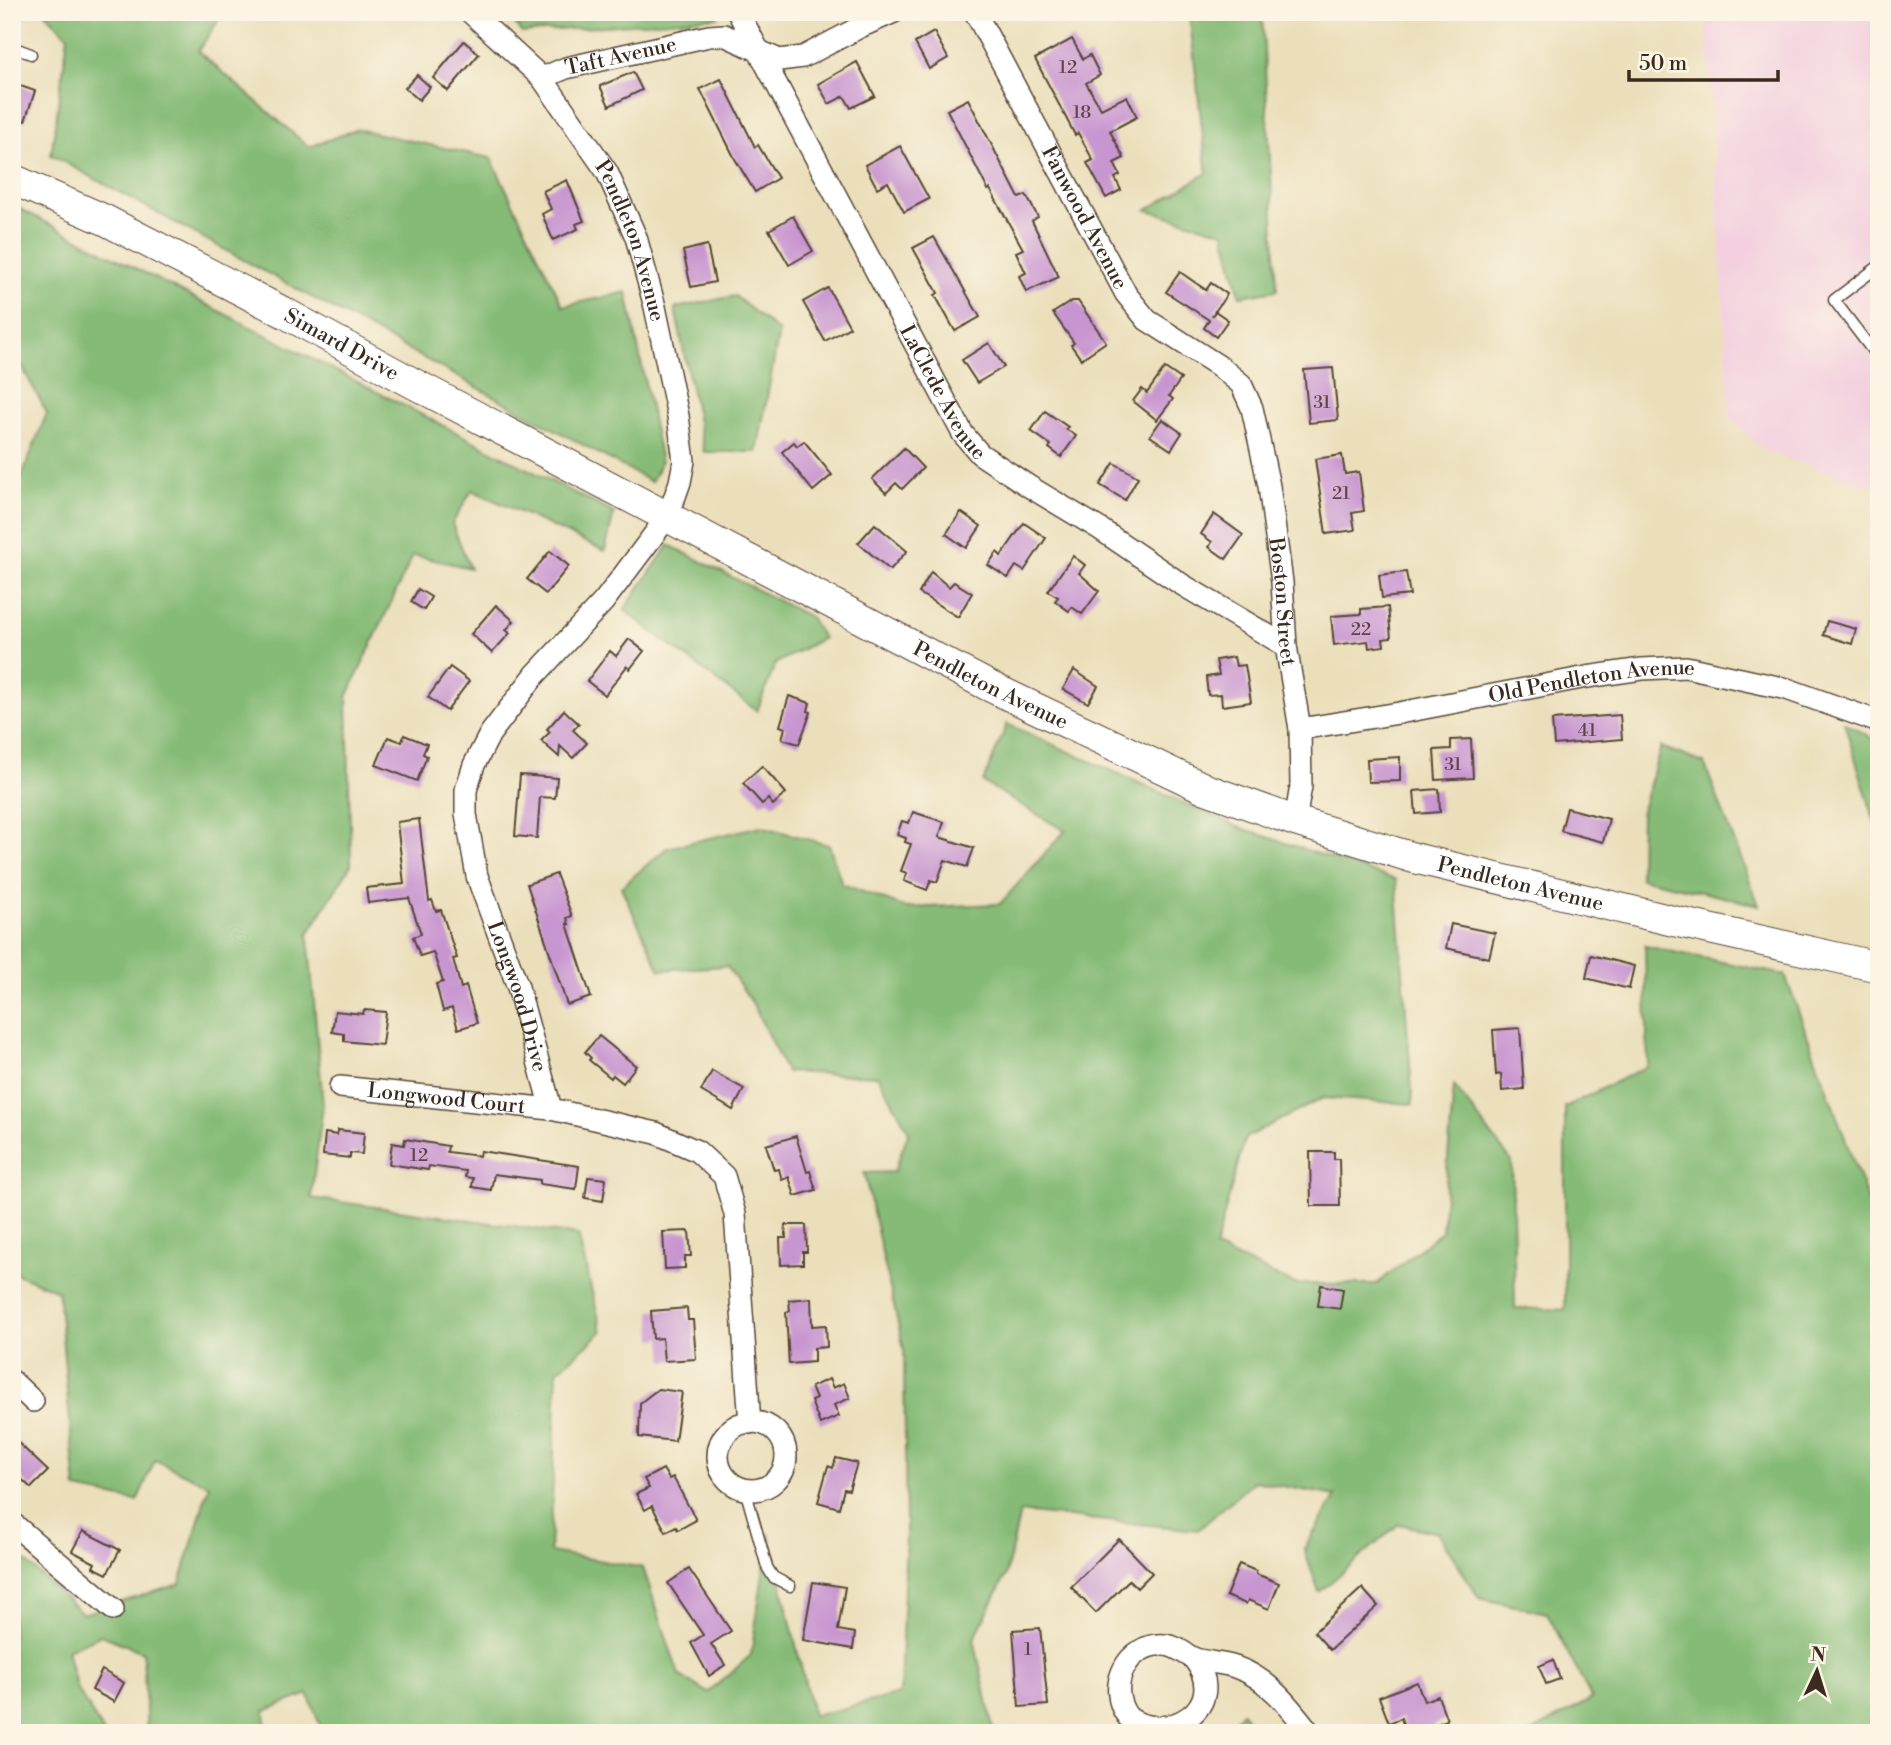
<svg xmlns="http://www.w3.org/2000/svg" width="1891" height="1745" font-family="'Libre Bodoni',serif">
	<rect width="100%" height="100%" fill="#fcf5e5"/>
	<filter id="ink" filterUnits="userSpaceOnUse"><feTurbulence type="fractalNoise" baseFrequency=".0143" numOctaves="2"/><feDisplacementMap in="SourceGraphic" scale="14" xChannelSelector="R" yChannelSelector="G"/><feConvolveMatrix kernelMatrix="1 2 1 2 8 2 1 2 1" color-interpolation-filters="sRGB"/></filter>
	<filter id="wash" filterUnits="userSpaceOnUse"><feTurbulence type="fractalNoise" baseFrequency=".00686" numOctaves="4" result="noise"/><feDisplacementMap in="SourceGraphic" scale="28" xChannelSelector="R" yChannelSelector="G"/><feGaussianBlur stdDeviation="1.57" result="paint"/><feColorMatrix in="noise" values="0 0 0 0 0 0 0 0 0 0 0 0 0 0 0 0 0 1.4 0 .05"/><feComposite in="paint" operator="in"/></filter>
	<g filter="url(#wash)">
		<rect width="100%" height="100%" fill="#ebdfbb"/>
		<polygon fill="#f3cfdf" points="1706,12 1879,12 1879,489 1764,451 1730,417"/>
		<g fill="#86bb77" stroke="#60724a" stroke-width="2">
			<polygon points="45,12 224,12 198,51 309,147 357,129 491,158 563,306 627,292 661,462 651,482 51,155 68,36"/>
			<polygon points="505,12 715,12 718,17 522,33"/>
			<polygon points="1189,12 1262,12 1277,290 1240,296 1224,232 1147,210 1207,173"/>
			<polygon points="18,208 614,513 605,551 472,490 452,524 470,568 413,555 347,697 351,865 308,934 323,1105 311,1198 578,1235 602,1332 557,1371 550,1552 643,1568 679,1675 708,1693 751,1655 769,1533 813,1716 900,1694 906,1535 904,1350 864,1173 894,1172 909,1131 878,1076 786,1072 753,1004 727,966 660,970 621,887 667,848 761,826 829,845 842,884 906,908 1000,904 1065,831 983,782 1007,724 1238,827 1396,880 1413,1104 1323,1098 1245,1138 1215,1248 1295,1284 1377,1284 1442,1231 1454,1086 1512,1162 1515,1308 1565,1310 1565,1107 1648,1066 1645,946 1785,975 1879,1231 1879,1733 1530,1733 1592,1699 1547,1613 1479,1598 1438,1533 1399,1524 1319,1592 1304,1549 1336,1496 1254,1481 1198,1530 1020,1512 1006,1575 974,1639 994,1733 323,1733 308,1694 265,1711 266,1733 147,1733 143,1652 101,1635 67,1650 77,1689 104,1733 12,1733 12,1549 83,1614 180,1584 209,1485 155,1460 137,1501 76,1489 58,1291 12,1272 12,501 47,413 12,348 12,222"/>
			<polygon points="735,296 779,332 757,452 704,452 675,308"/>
			<polygon points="669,545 810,617 823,638 776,663 757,711 624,610"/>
			<polygon points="1844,722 1879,742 1879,835"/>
			<polygon points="1661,747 1704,763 1759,905 1640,878 1641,813"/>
			<polygon points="1242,1712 1257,1733 1223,1733"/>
		</g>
		<g id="blocks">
			<g fill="#c795d0">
				<polygon points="934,32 948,58 929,69 915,43"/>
				<polygon points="1072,39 1083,59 1090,55 1100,75 1086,83 1101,109 1127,96 1137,117 1110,131 1124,158 1114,163 1120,175 1115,178 1121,190 1106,198 1087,163 1093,160 1078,133 1075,135 1035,59"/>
				<polygon points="464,41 479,54 448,91 433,78"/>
				<polygon points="857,62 875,96 851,108 844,96 829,104 818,84"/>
				<polygon points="633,72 642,90 609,106 600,86"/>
				<polygon points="417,75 430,87 419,100 405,88"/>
				<polygon points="721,79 755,147 758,145 778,178 755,192 735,159 700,89"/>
				<polygon points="12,83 35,91 25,121 12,117"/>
				<polygon points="968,99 1019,198 1026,195 1038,217 1032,221 1059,277 1026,292 1019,276 1026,273 1016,252 1023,249 990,189 988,190 947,110"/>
				<polygon points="900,146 929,199 904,212 888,182 877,188 865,165"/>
				<polygon points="567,180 584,221 576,224 578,229 553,240 542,214 551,209 543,191"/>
				<polygon points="793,216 813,251 789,265 769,230"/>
				<polygon points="934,237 980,317 955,331 935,295 938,293 913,248"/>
				<polygon points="707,245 715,282 691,287 683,251"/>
				<polygon points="1180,272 1206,290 1211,283 1227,294 1212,316 1215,311 1228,320 1216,337 1204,328 1209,320 1166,292"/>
				<polygon points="828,288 850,327 825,341 803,302"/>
				<polygon points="1072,301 1078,301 1106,342 1081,359 1071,345 1074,343 1053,313"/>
				<polygon points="989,343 1004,367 977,383 962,360"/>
				<polygon points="1165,368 1181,379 1169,396 1173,399 1157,420 1133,401 1142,389 1147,393"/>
				<polygon points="1333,368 1338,420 1309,423 1304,370"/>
				<polygon points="1045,411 1068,427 1066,429 1076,436 1061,457 1049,448 1051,445 1031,431"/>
				<polygon points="1162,419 1182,433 1171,450 1150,436"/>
				<polygon points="804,441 832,475 813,491 782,452 794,442 797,446"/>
				<polygon points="904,448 923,468 902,489 896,483 886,493 872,479"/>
				<polygon points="1342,455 1345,474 1359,472 1364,511 1352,513 1355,530 1326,534 1315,459"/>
				<polygon points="1114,463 1138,477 1125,500 1100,485"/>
				<polygon points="961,512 981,526 966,548 946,534"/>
				<polygon points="1214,514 1243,535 1226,559 1209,547 1212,542 1201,534"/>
				<polygon points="1024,523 1046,538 1024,571 1016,566 1008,578 988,565 997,552 1001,556"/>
				<polygon points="875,524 907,551 890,570 858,543"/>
				<polygon points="550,551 569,566 546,594 527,579"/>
				<polygon points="1073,556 1085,565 1079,573 1099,591 1082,614 1072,607 1069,611 1055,601 1058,597 1048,591"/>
				<polygon points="931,572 949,587 954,582 972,593 958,617 919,593"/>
				<polygon points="1406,572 1410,595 1382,598 1379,575"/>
				<polygon points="418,589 431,597 424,610 411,602"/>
				<polygon points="496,605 514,621 506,630 510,633 492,653 471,634"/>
				<polygon points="1388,607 1391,638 1383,639 1384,646 1369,648 1368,641 1334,645 1331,616 1361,614 1361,609"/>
				<polygon points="1827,621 1856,629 1852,644 1823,635"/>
				<polygon points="629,639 644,651 630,669 627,666 605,695 587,681 610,651 616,656"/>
				<polygon points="1234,657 1236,666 1245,665 1251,702 1222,706 1221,694 1208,695 1206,677 1219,675 1216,660"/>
				<polygon points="450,667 469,681 447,711 428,697"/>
				<polygon points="1074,670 1098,686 1088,703 1063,689"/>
				<polygon points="789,696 810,703 808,711 811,712 799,744 782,739 785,728 780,726"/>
				<polygon points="564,710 579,724 573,730 587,743 573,758 560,746 559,757 541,741 550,732 547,729"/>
				<polygon points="1620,715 1622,739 1554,745 1552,720"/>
				<polygon points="404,735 427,744 423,754 427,756 417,781 376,765 388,737 402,742"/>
				<polygon points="1471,739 1473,778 1436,780 1434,750 1451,749 1451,740"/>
				<polygon points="1400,757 1400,781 1368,782 1367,759"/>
				<polygon points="762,766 786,793 773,805 768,799 762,804 743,783"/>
				<polygon points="520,775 557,778 555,798 540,797 537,838 515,836"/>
				<polygon points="1439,789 1440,812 1416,814 1414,791"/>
				<polygon points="1567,808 1609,819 1603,842 1561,831"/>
				<polygon points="913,812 944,822 939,837 974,848 967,867 945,860 937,882 931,880 927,890 904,881 907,873 901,871 911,844 905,842 906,838 897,835 902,821 909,823"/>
				<polygon points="419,819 429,901 432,900 436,911 441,910 457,958 453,959 461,988 466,986 477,1023 458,1029 452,1008 443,1011 436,984 443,982 433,952 420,956 413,937 421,934 409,898 368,903 366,888 404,884 397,822"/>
				<polygon points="556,874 572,916 567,918 569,924 567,924 591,997 567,1005 527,884"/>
				<polygon points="1451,924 1495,933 1489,958 1446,948"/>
				<polygon points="1591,955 1634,966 1629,989 1586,978"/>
				<polygon points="364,1010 386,1012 382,1045 344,1041 344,1034 332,1032 335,1011 363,1014"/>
				<polygon points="1520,1028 1524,1089 1502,1091 1501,1074 1496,1075 1493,1030"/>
				<polygon points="599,1036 636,1066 623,1083 613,1075 611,1078 589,1060 591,1058 585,1052"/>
				<polygon points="712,1071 744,1089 733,1110 701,1091"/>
				<polygon points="338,1130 364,1133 362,1154 350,1153 350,1158 323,1155 325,1133 337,1135"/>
				<polygon points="796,1136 807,1172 810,1171 816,1190 795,1196 789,1177 782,1180 779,1169 774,1170 766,1145"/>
				<polygon points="405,1139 448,1146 447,1152 479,1156 480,1151 579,1166 576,1189 540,1184 540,1180 494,1174 491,1190 472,1187 473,1178 465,1177 466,1171 429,1166 428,1170 389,1164 392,1143 404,1145"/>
				<polygon points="1310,1152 1334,1152 1334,1159 1339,1159 1340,1206 1311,1206"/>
				<polygon points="588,1177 606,1179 603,1201 585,1198"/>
				<polygon points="785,1225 806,1225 807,1252 803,1252 803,1264 781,1265 780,1238 786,1238"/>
				<polygon points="689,1231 691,1256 685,1256 685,1268 665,1269 663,1232"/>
				<polygon points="1321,1285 1343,1289 1340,1309 1318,1306"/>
				<polygon points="811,1298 812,1326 826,1325 827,1347 814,1348 814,1362 789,1364 786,1312 790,1311 789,1300"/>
				<polygon points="687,1308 688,1320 693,1320 696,1359 664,1361 662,1338 653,1339 651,1311"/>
				<polygon points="829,1379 833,1388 844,1383 850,1398 834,1405 839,1416 820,1424 811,1401 816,1399 811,1387"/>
				<polygon points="658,1389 682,1392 675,1441 639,1437 640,1403"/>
				<polygon points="12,1437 48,1471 31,1488 12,1470"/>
				<polygon points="836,1458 857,1463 849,1490 844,1489 839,1508 818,1502 828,1466 833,1468"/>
				<polygon points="663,1469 669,1479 673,1477 696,1520 678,1530 676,1527 666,1532 652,1506 645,1510 636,1494 649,1488 644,1479"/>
				<polygon points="83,1531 120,1550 107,1574 93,1567 95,1563 72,1551"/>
				<polygon points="1119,1539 1152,1573 1137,1588 1129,1580 1096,1613 1071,1587"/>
				<polygon points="1239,1564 1256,1571 1256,1574 1279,1583 1269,1609 1248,1600 1246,1604 1226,1596"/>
				<polygon points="689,1569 731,1631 711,1644 725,1665 709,1676 691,1643 703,1635 668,1583"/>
				<polygon points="813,1582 845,1587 838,1630 855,1633 853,1649 803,1640"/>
				<polygon points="1362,1588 1378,1606 1330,1650 1314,1632"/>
				<polygon points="1040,1628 1048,1705 1019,1707 1013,1630"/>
				<polygon points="1553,1660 1560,1679 1546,1684 1539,1666"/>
				<polygon points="102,1670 124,1683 114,1702 92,1690"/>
				<polygon points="1417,1682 1424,1701 1438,1696 1447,1720 1434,1725 1437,1733 1406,1733 1401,1718 1389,1723 1379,1697"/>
			</g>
		</g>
	</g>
	<g filter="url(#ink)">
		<use href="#blocks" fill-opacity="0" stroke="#554536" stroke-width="2"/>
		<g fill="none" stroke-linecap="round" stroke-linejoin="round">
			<defs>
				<g id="lane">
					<polyline points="12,47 31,54"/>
					<polyline points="1879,266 1834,300 1879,359"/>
					<polyline points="745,1489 767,1567 773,1577 790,1586"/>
				</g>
				<g id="street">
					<path id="s1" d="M470,12L542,78L607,172L636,237L655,307L678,416L684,461L680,482L668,516L604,601L535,675L490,734L474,765L466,790V814L477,876L518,987L551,1109L656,1133L697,1151L724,1176L735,1214L750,1423"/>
					<path id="s2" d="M738,12L963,434L980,454L1030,487L1100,529L1181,584L1286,646"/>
					<path id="s3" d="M975,12L1126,294L1147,320L1219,366L1241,384L1252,408L1269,486L1282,582L1286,646L1300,729L1301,786L1295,821"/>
					<path id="s4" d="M542,78L566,68L709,36L724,35L779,60L803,57L860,27L894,12"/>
					<path id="s5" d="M1300,729L1399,713L1587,677L1642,669L1686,667L1787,689L1879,722"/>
					<path id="s6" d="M340,1087L551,1109"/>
					<polyline points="12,1381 33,1401"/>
					<circle cx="752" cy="1456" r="34"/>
					<polyline points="12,1523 113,1609"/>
					<path d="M1194,1659C1231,1708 1165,1745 1128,1717C1105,1688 1127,1642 1165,1645C1177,1646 1183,1653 1193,1658C1201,1662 1224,1663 1235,1667C1267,1677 1290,1707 1310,1733"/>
				</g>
				<g id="secondary">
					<path id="s7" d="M12,179L105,220L285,313L409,381L989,686L1206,789L1295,821L1414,858L1669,920L1879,967"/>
				</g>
			</defs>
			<use href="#lane" stroke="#554536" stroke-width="13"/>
			<use href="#street" stroke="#554536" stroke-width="24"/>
			<use href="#secondary" stroke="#554536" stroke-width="32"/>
			<use href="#lane" stroke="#fff" stroke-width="10"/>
			<use href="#street" stroke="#fff" stroke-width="21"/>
			<use href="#secondary" stroke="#fff" stroke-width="30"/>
		</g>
	</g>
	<g text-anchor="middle" stroke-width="7" stroke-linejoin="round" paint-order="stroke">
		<g font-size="18" fill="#5e454a">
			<text x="1068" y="73">12</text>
			<text x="1082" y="118">18</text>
			<text x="1322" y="408">31</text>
			<text x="1341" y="499">21</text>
			<text x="1361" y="635">22</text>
			<text x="1587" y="736">41</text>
			<text x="1453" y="770">31</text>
			<text x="419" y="1161">12</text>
			<text x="1028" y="1655">1</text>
		</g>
		<g font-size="21" fill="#3b2a1e" stroke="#fcf5e5">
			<text dy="7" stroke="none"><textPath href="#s4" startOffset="82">Taft Avenue</textPath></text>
			<text dy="7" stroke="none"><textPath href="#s3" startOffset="233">Fanwood Avenue</textPath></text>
			<text dy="7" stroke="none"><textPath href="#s1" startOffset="285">Pendleton Avenue</textPath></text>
			<text dy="7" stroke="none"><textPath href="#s7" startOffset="369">Simard Drive</textPath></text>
			<text dy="7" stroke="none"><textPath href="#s2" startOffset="432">LaClede Avenue</textPath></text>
			<text dy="7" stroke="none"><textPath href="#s3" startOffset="690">Boston Street</textPath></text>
			<text dy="7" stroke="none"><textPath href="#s5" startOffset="296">Old Pendleton Avenue</textPath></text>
			<text dy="7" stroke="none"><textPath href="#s7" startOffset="1102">Pendleton Avenue</textPath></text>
			<text dy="7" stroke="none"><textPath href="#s7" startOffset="1670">Pendleton Avenue</textPath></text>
			<text dy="7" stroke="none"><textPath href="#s1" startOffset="1127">Longwood Drive</textPath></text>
			<text dy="7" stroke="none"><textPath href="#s6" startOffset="107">Longwood Court</textPath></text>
		</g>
	</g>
	<rect width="1891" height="1745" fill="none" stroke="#fcf5e5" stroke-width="42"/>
	<g transform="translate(1817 1671) rotate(4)" stroke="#fcf5e5" stroke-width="5" paint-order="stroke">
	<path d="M0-5L12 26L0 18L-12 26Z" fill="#3b2a1e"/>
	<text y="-10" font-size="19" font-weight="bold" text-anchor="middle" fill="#3b2a1e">N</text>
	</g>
	<path d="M1629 70v10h149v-10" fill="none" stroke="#3b2a1e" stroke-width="3.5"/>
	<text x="1639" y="70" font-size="21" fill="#3b2a1e" stroke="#fcf5e5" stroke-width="5" paint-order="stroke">50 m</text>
</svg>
